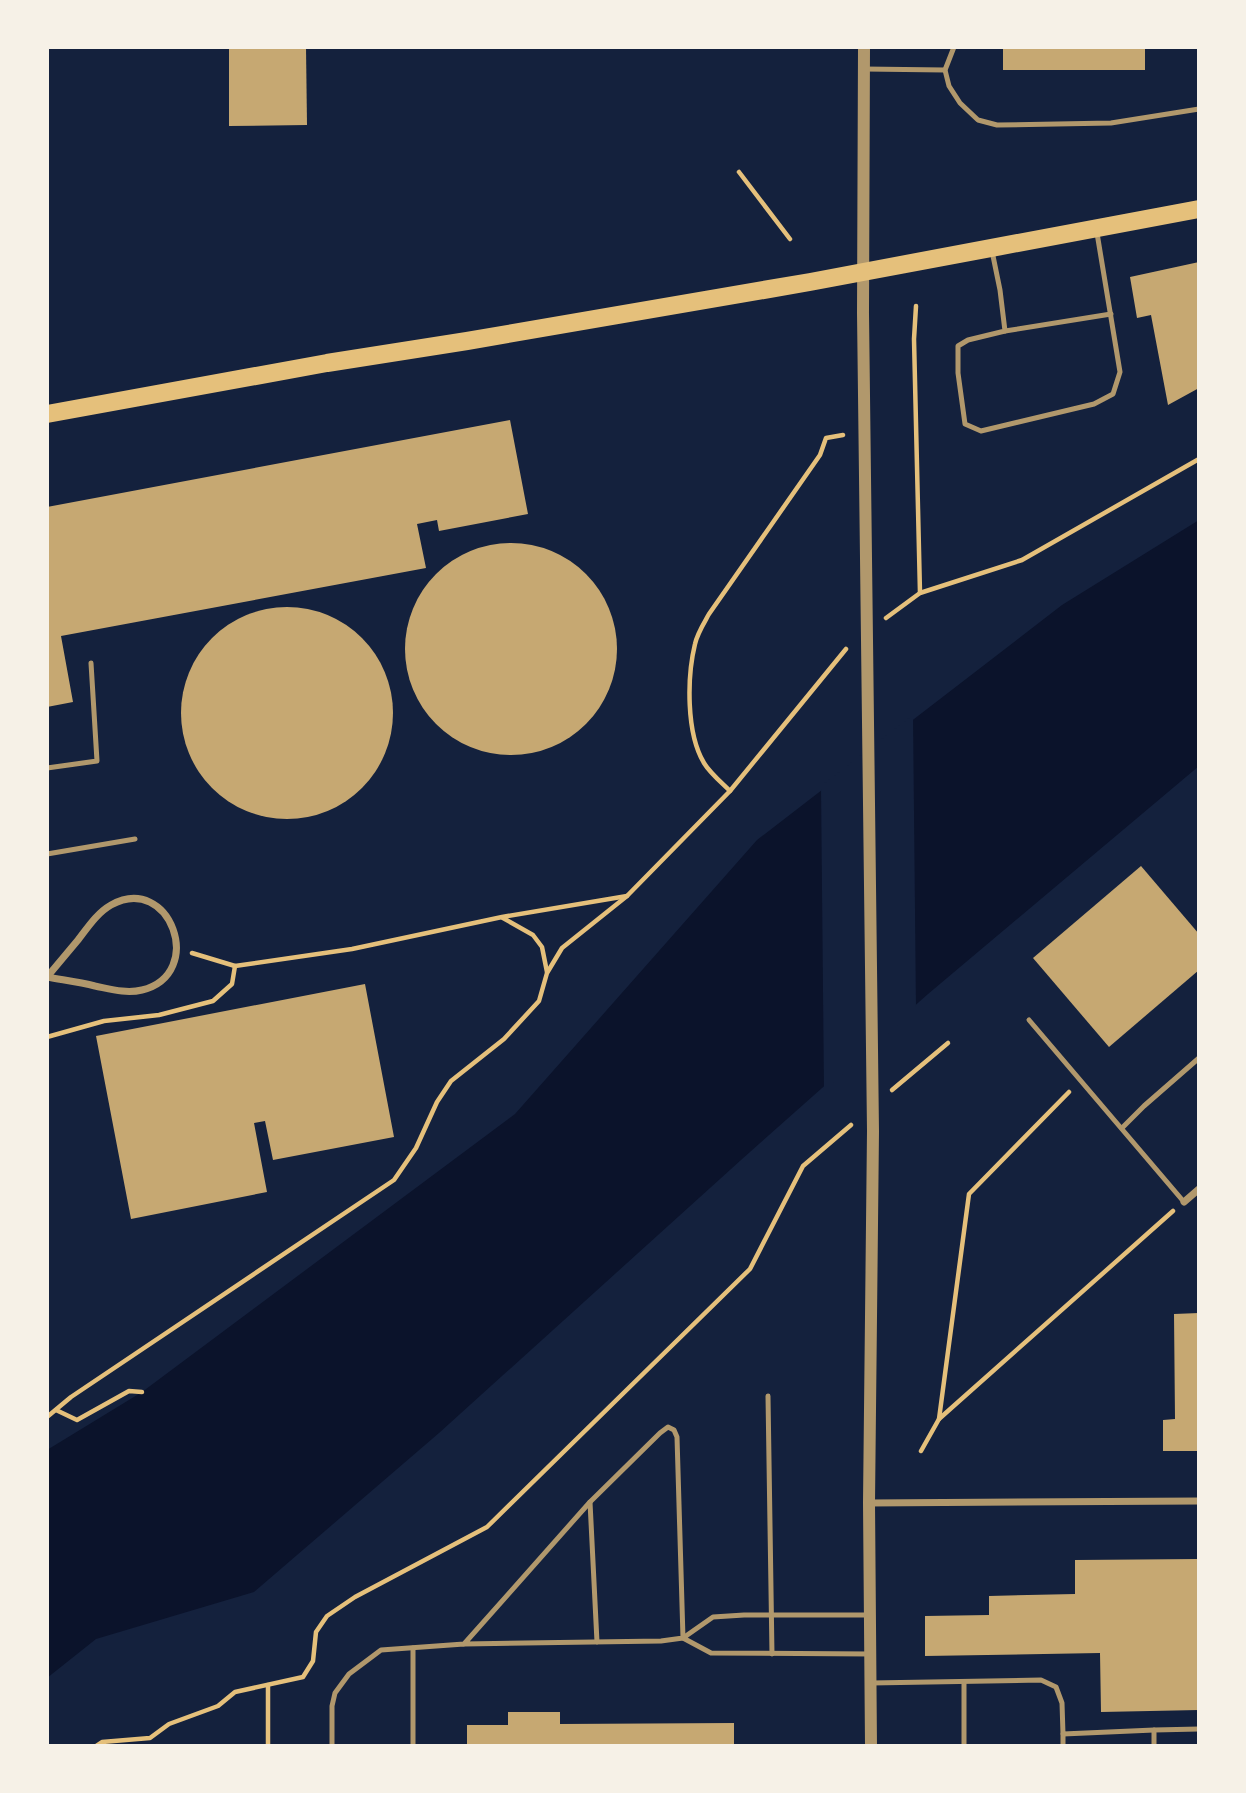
<svg xmlns="http://www.w3.org/2000/svg" width="1246" height="1793" font-family="Arial,sans-serif">
	<rect width="100%" height="100%" fill="#14213d"/>
	<polygon fill="#0b132b" points="1199,520 1199,766 928,994 741,1160 439,1433 254,1592 96,1639 47,1678 47,1450 142,1392 515,1114 757,840 1062,605"/>
	<polygon fill="#14213d" points="913,715 916,1009 824,1091 821,786"/>
	<g fill="#c6a872">
		<polygon points="229,47 306,47 307,125 229,126"/>
		<rect x="1003" y="47" width="142" height="23"/>
		<polygon points="1199,262 1199,388 1168,405 1151,315 1137,318 1130,277"/>
		<polygon points="510,420 528,514 439,531 437,520 417,524 426,568 61,636 73,702 47,707 47,507"/>
		<circle cx="511" cy="649" r="106"/>
		<circle cx="287" cy="713" r="106"/>
		<polygon points="1141,866 1199,934 1199,970 1109,1047 1033,958"/>
		<polygon points="365,984 394,1137 273,1160 265,1121 254,1123 267,1192 131,1219 96,1036"/>
		<polygon points="1199,1313 1199,1451 1163,1451 1163,1420 1175,1419 1174,1314"/>
		<polygon points="1199,1559 1199,1710 1101,1712 1100,1653 925,1656 925,1616 989,1615 989,1596 1075,1594 1075,1560"/>
		<polygon points="508,1712 560,1712 560,1724 734,1723 734,1746 467,1746 467,1725 508,1725"/>
	</g>
	<g fill="none" stroke-linecap="round" stroke-linejoin="round">
		<g stroke="#e5c07b" stroke-width="4.5">
			<polyline points="739,172 790,239"/>
			<polyline points="916,306 914,339 920,593"/>
			<polyline points="886,618 920,593 1022,560 1199,459"/>
			<path d="M730,791C722,783 710,773 704,763C686,733 687,677 695,644C697,634 704,623 709,614L820,455L826,438L843,435"/>
			<polyline points="503,918 533,935 542,947 547,972"/>
			<polyline points="192,953 235,966 352,949 502,917 627,896"/>
			<polyline points="47,1037 104,1021 159,1015 213,1001 232,984 235,966"/>
			<polyline points="892,1090 948,1043"/>
			<polyline points="56,1410 77,1420 129,1391 142,1392"/>
			<polyline points="47,1417 71,1397 394,1180 416,1148 437,1102 451,1081 504,1039 539,1001 547,973 562,948 627,896 730,791 846,649"/>
			<polyline points="939,1419 969,1194 1069,1092"/>
			<polyline points="921,1451 939,1419 1173,1211"/>
			<polyline points="268,1685 268,1746"/>
			<polyline points="96,1746 102,1742 150,1738 169,1724 218,1706 235,1692 303,1677 313,1661 316,1632 327,1616 355,1597 487,1527 750,1269 803,1166 851,1125"/>
		</g>
		<g stroke="#b1986c" stroke-width="5">
			<polyline points="954,47 945,70 949,86 960,103 978,120 997,125 1111,123 1199,109"/>
			<polyline points="864,69 945,70"/>
			<polyline points="992,251 1000,290 1005,331 968,340 958,346 958,373 965,424 981,431 1094,404 1113,394 1120,372 1097,233"/>
			<polyline points="1005,331 1111,314"/>
			<polyline points="47,768 97,761 91,663"/>
			<polyline points="47,854 135,839"/>
			<polyline points="1029,1020 1184,1202"/>
			<polyline points="1122,1128 1144,1106 1199,1058"/>
			<polyline points="768,1396 772,1654"/>
			<polyline points="590,1502 597,1642"/>
			<polyline points="869,1615 744,1615 713,1617 683,1638 711,1653 871,1654"/>
			<polyline points="413,1648 413,1746"/>
			<polyline points="964,1682 964,1746"/>
			<polyline points="871,1683 1041,1680 1056,1687 1062,1703 1063,1734 1154,1730"/>
			<polyline points="1063,1734 1063,1746"/>
			<polyline points="332,1746 332,1706 335,1693 349,1674 381,1650 464,1644 661,1641 683,1638 677,1437 674,1430 668,1427 660,1433 590,1502 464,1644"/>
			<polyline points="1154,1746 1154,1730 1199,1729"/>
		</g>
		<g stroke="#b1986c" stroke-width="7">
			<path d="M47,977C58,964 68,952 78,940C88,927 97,913 111,905C170,872 207,974 142,990C126,994 110,989 95,986C79,982 63,980 47,977"/>
			<polyline points="1184,1202 1199,1189"/>
			<polyline points="869,1503 1199,1501"/>
		</g>
		<polyline stroke="#b1986c" stroke-width="12" points="864,47 863,313 873,1131 869,1503 871,1746"/>
		<polyline stroke="#e5c07b" stroke-width="18" points="47,414 327,363 467,341 810,282 1199,209"/>
	</g>
	<rect width="1246" height="1793" fill="none" stroke="#f6f1e7" stroke-width="98"/>
</svg>
